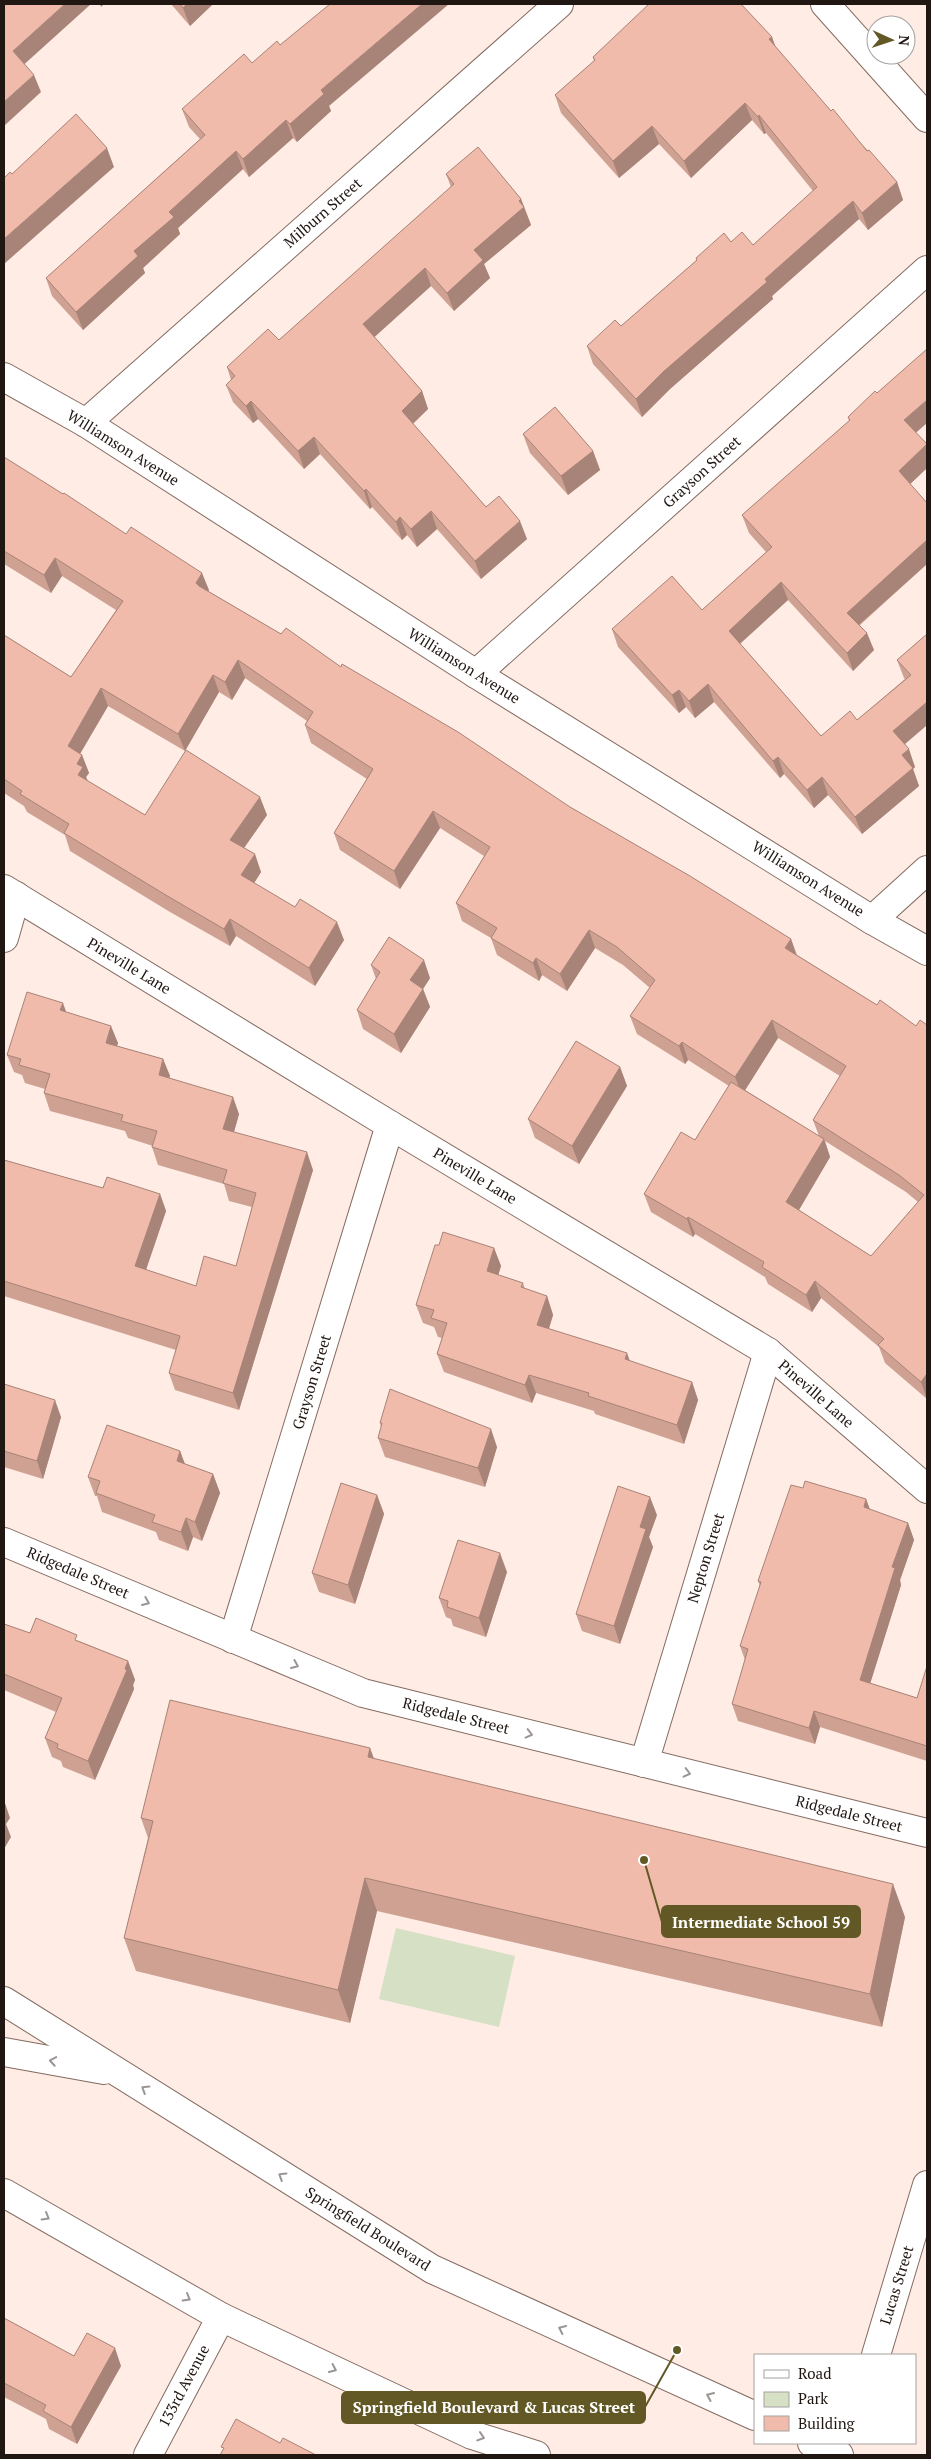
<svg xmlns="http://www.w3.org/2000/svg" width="931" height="2459" font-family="'PT Serif',serif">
	<rect width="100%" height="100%" fill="#feece5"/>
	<polygon fill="#d6e0c4" points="396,1928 515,1956 499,2027 379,1999"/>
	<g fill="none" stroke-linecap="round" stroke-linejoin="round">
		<defs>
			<g id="minor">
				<polyline points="825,4 927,118"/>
				<polyline points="4,377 86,423 476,674 872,920 927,951"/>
				<polyline points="86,423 559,4"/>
				<polyline points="476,674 927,270"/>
				<polyline points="4,889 390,1125 768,1352 927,1489"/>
				<polyline points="872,920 927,870"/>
				<polyline points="4,938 16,896"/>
				<polyline points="4,1542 363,1693 927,1833"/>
				<polyline points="233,1639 390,1125"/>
				<polyline points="644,1763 768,1352"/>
				<polyline points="876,2355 927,2185"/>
				<polyline points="148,2455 221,2317"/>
			</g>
			<g id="major">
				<polyline points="4,2001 432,2269 755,2416"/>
				<polyline points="4,2052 104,2070"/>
				<polyline points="4,2193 221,2317 472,2435 536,2455"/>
				<polyline points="812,2443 839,2455"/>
			</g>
		</defs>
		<use href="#minor" stroke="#846b61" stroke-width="30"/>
		<use href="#major" stroke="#846b61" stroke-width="30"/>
		<use href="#minor" stroke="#fff" stroke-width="28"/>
		<use href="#major" stroke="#fff" stroke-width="28"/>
	</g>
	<g fill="#cea193" fill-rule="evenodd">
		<polygon points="171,4 213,4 190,26"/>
		<polygon points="772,37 775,47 831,111 897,182 903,200 868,230 859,219 772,296 773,299 670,389 642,417 593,364 587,346 621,326 697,260 696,258 731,242 753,245 813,191 766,133 764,134 752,120 691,178 659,144 619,178 561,113 555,95 594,61 593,57"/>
		<polygon points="280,45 329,106 331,111 297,142 293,138 249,177 243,169 178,228 180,234 143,268 145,273 83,330 52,296 46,278 200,139 189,127 182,109"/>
		<polygon points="446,174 521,199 531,225 484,264 490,278 454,311 431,286 374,337 422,391 428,409 413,424 486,507 527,539 481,579 437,529 417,547 407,535 402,540 372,507 370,509 320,454 304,469 258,419 253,423 233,402 226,385 231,380 227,367 279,340 451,187"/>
		<polygon points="848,417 916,433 927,446 927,468 910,484 927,503 927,564 860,625 874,650 853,671 788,600 740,644 821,736 857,720 905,679 904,678 897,660 927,634 927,725 905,744 915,767 913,769 919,786 862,834 828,795 814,808 784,774 780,778 714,702 695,718 686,707 679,713 618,647 612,629 702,610 766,552 749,533 742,515 849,421"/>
		<polygon points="523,434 593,451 600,470 568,495 530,453"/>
		<path d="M4,457L209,590L208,591L281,634L341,667L570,807L791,939L797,955L877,1005L916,1026L927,1025V1399L885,1363L879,1347L821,1298L812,1312L768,1284L765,1277L695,1234L693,1237L651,1212L644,1194L695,1140L729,1086L688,1060L685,1064L637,1034L630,1016L650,988L623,965L595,948L567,991L542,975L539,981L497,955L491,938L462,921L456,903L484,856L440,828L400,889L340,850L334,833L367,779L311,743L305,725L307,721L245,678L232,700L219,692L185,751L108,706L80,754L82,755L89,773L86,777L88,781L145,815H267L244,848L261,872L254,883L344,940L315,986L236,936L230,946L170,912L70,851L65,835L27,812L24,806L4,793V635L71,677L116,610L62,576L51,593L4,564ZM778,1038L840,1076L813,1120L819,1136L745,1090ZM825,1141L906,1192L918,1202L871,1256L799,1210L830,1157Z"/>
		<polygon points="371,965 430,978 423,989 430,1007 401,1053 363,1029 357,1010 376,979"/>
		<polygon points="66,1012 118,1043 117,1046 163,1059 170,1076 169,1078 239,1114 234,1132 313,1170 239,1410 175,1390 169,1373 176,1350 4,1296 4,1160 103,1188 160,1194 166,1211 146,1270 196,1286 236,1266 252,1207 229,1201 224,1184 158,1165 152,1147 153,1146 128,1138 125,1131 50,1111 44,1093 45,1089 25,1083 22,1075 14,1072 7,1055"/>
		<polygon points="620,1067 627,1086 579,1164 535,1138 528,1119"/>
		<polygon points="439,1245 494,1248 501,1266 498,1275 523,1283 525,1289 547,1296 553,1315 549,1329 630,1361 692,1382 698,1400 684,1444 595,1414 594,1411 536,1393 532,1403 444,1372 437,1354 442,1338 438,1337 434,1327 423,1323 416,1305"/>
		<polygon points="4,1384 61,1417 43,1479 4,1467"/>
		<polygon points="380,1423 497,1447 485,1487 385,1457 378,1438 381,1427"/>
		<polygon points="180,1451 185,1464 213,1474 220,1493 202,1541 193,1537 188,1551 159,1540 156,1532 102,1512 97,1496 95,1496 88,1477"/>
		<polygon points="803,1488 866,1499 870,1510 908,1523 914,1540 900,1580 901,1585 870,1683 917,1698 927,1666 927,1761 820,1727 815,1744 738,1721 732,1704 745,1660 740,1646 760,1586 758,1581"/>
		<polygon points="377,1495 384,1514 355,1604 319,1592 312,1573"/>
		<polygon points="657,1515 649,1537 653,1547 620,1644 582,1631 576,1614"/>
		<polygon points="507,1572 486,1637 453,1626 451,1619 446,1617 439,1598"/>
		<polygon points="4,1624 30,1633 79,1641 128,1661 135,1680 133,1685 134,1689 95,1780 63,1767 61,1761 52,1757 45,1738 56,1712 4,1690"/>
		<polygon points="370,1748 374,1759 905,1917 882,2027 377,1911 350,2023 136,1971 124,1938 148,1838 141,1818"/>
		<polygon points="4,2318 74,2356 121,2366 77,2444 49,2429 46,2419 4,2397"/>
	</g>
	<g fill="#a88378">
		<polygon points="65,4 91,4 19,69 13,51"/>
		<polygon points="100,4 104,4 101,7"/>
		<polygon points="187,4 213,4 190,26 183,8"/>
		<polygon points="422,4 449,4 329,106 331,111 297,142 290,124 321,90"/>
		<polygon points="772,37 778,54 769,39"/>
		<polygon points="34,75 41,92 4,126 4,102"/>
		<polygon points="745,103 752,120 691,178 684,161"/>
		<polygon points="759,115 766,133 764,134 758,117"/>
		<polygon points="286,120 293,138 249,177 243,159"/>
		<polygon points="652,126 659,144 619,178 613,161"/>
		<polygon points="107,148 114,167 4,264 4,239"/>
		<polygon points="236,151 243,169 178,228 180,234 143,268 145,273 83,330 76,312 134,251 169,212"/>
		<polygon points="897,182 903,200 868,230 862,213"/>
		<polygon points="521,199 531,225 484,264 490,278 454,311 447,293 474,250"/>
		<polygon points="853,201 859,219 772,296 773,299 670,389 642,417 636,399 663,372 765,279"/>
		<polygon points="425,268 431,286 369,342 363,324"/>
		<polygon points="422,391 428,409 408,428 402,411"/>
		<polygon points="927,400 927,423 910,438 904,420"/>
		<polygon points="251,401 258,419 253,423 246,406"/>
		<polygon points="314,437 320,454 304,469 298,451"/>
		<polygon points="927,444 927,468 905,489 899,471"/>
		<polygon points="593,451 600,470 568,495 561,476"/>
		<polygon points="366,489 372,507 370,509 364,491"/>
		<polygon points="431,511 437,529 417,547 411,529"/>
		<polygon points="400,517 407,535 402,540 396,522"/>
		<polygon points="520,521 527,539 481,579 475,561"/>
		<polygon points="927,540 927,564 853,630 847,613"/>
		<polygon points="55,558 62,576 51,593 44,575"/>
		<polygon points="202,573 209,590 203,601 196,583"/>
		<polygon points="781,582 788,600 735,648 729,631"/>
		<polygon points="867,633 874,650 853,671 847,653"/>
		<polygon points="238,660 245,678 232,700 225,682"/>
		<polygon points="213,675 219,692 185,751 178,734"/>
		<polygon points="708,684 714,702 695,718 689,701"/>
		<polygon points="101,688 108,706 74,764 68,746"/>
		<polygon points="679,690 686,707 679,713 672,695"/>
		<polygon points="927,702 927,725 899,749 893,731"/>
		<polygon points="909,749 915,767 913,769 919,786 862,834 855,817 902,755"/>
		<polygon points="82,755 89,773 86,777 89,785 78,775 77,764"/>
		<polygon points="778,757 784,774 780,778 773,761"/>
		<polygon points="822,777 828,795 814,808 807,790"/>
		<polygon points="260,797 267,815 237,858 230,840"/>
		<polygon points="433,811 440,828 400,889 394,871"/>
		<polygon points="255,854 261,872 248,893 241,875"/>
		<polygon points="230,919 236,936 230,946 224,929"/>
		<polygon points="337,922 344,940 315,986 309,968"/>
		<polygon points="589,930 595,948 567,991 560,974"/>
		<polygon points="791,939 797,957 785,948"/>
		<polygon points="536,958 542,975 539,981 533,963"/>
		<polygon points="424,960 430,978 423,989 430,1007 401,1053 394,1034 410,980"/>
		<polygon points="63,1003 69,1020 60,1010"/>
		<polygon points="772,1020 778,1038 742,1095 735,1077"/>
		<polygon points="111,1026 118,1043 112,1060 106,1043"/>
		<polygon points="682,1042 688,1060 685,1064 679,1046"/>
		<polygon points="163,1059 170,1076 165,1092 159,1075"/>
		<polygon points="620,1067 627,1086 579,1164 572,1146"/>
		<polygon points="233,1097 239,1114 230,1146 223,1129"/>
		<polygon points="824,1139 830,1157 793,1220 786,1202"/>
		<polygon points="307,1152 313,1170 239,1410 233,1393"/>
		<polygon points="160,1194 166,1211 141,1284 135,1266"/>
		<polygon points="688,1217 695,1234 693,1237 687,1219"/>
		<polygon points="494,1248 501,1266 494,1289 487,1271"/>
		<polygon points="815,1281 821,1298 812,1312 806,1295"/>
		<polygon points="547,1296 553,1315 544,1344 537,1325"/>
		<polygon points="627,1353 634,1372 625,1359"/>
		<polygon points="529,1375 536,1393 532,1403 525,1385"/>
		<polygon points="926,1375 927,1377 927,1399 921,1382"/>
		<polygon points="692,1382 698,1400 684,1444 677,1425"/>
		<polygon points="55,1400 61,1417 43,1479 37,1461"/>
		<polygon points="491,1429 497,1447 485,1487 478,1468"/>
		<polygon points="180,1451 187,1470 177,1461"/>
		<polygon points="213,1474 220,1493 202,1541 195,1522"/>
		<polygon points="377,1495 384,1514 355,1604 348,1585"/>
		<polygon points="650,1497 657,1515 649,1537 653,1547 620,1644 614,1626 640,1527"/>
		<polygon points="866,1499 872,1515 864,1507"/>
		<polygon points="186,1518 193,1537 188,1551 181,1532"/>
		<polygon points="908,1523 914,1540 900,1580 901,1585 866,1697 860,1680 892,1567"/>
		<polygon points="500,1553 507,1572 486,1637 479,1618"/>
		<polygon points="128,1661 135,1680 133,1685 134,1689 95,1780 88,1761"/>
		<polygon points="814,1711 820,1727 815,1744 809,1728"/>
		<polygon points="370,1748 382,1781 368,1757"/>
		<polygon points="4,1800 10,1818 6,1824 11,1837 4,1849"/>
		<polygon points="365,1878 377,1911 350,2023 338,1990"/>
		<polygon points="893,1884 905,1917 882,2027 870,1994"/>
		<polygon points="115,2348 121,2366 77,2444 71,2427"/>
	</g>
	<g fill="#f0bbab" stroke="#a88378">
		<polygon points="4,4 65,4 13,51 34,75 4,102"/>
		<polygon points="180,4 187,4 183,8"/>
		<polygon points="330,4 422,4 321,90 324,94 290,124 286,120 243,159 236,151 169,212 174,217 134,251 138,256 76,312 46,278 205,135 182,109 244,54 252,63 277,41 280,45"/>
		<polygon points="649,4 741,4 772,37 769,39 831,111 833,109 867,151 869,150 897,182 862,213 853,201 765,279 767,282 663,372 636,399 587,346 615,320 621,326 697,260 696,258 724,233 731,242 742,232 753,245 817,187 759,115 758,117 745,103 684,161 652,126 613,161 555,95 595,60 593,57"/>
		<polygon points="76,114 107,148 4,239 4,178 10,172 12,174"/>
		<polygon points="478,147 521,199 519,201 524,207 474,250 483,260 447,293 425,268 363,324 422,391 402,411 486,507 499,496 520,521 475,561 431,511 411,529 400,517 396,522 366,489 364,491 314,437 298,451 251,401 246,406 226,385 235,376 227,367 268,329 279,340 454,184 446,174"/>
		<polygon points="927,349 927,400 904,420 927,444 899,471 927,503 927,540 847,613 867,633 847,653 781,582 729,631 821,736 850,711 857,720 911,675 897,660 927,634 927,702 893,731 909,749 902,755 913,768 855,817 822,777 807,790 778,757 773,761 708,684 689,701 679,690 672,695 612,629 672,576 702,610 772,547 742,515 850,420 848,417 875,391 877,393"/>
		<polygon points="555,407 593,451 561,476 523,434"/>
		<polygon points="4,457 63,494 64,493 126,534 131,527 202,573 196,583 199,586 281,634 286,628 341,667 342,664 458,732 570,807 690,876 791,939 785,948 877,1005 880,1000 916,1026 920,1020 927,1025 927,1376 926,1375 921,1382 878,1345 884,1339 815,1281 806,1295 762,1267 764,1262 688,1217 687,1219 644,1194 681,1132 695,1140 731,1082 824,1139 786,1202 871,1256 924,1195 899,1175 813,1120 846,1066 772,1020 735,1077 682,1042 679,1046 630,1016 655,980 617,947 589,930 560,974 536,958 533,963 491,938 497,928 456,903 490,847 433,811 394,871 334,833 373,769 305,725 313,712 238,660 225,682 213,675 178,734 101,688 68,746 82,755 77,764 83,767 78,775 145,815 186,750 260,797 230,840 255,854 241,875 295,907 300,899 337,922 309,968 230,919 224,929 164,894 64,833 69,824 20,794 22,791 4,779 4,635 71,677 123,601 55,558 44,575 4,551"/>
		<polygon points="389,937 424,960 410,980 423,989 394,1034 357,1010 380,972 371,965"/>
		<polygon points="27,992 63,1003 60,1010 111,1026 106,1043 163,1059 159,1075 233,1097 223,1129 307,1152 233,1393 169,1373 180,1336 4,1281 4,1160 103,1188 107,1177 160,1194 135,1266 196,1286 204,1256 236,1266 256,1193 223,1183 227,1170 152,1147 157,1131 121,1121 123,1115 44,1093 50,1074 19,1065 21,1059 7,1055"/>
		<polygon points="576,1041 620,1067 572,1146 528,1119"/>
		<polygon points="443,1232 494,1248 487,1271 523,1283 521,1287 547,1296 537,1325 627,1353 625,1359 692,1382 677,1425 588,1396 589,1393 529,1375 525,1385 437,1354 447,1323 431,1318 434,1310 416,1305 435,1245 439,1245"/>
		<polygon points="4,1384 55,1400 37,1461 4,1451"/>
		<polygon points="390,1389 491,1429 478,1468 378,1438 382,1423 380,1423"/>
		<polygon points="107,1425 180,1451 177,1461 213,1474 195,1522 186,1518 181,1532 152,1522 155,1515 96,1493 100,1481 88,1477"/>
		<polygon points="805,1481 866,1499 864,1507 908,1523 892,1567 895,1568 860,1680 917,1698 927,1666 927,1746 814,1711 809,1728 732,1704 748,1649 740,1646 761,1582 758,1581 791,1485 803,1488"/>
		<polygon points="341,1483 377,1495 348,1585 312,1573"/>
		<polygon points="618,1486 650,1497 640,1527 646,1529 614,1626 576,1614"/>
		<polygon points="458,1540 500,1553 479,1618 447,1607 448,1601 439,1598"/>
		<polygon points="36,1618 77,1635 75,1640 128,1661 125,1669 127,1670 88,1761 57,1748 58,1744 45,1738 62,1698 4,1674 4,1624 30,1633"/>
		<polygon points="170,1700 370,1748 368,1757 893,1884 870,1994 365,1878 338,1990 124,1938 153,1821 141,1818"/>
		<polygon points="4,2318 74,2356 87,2333 115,2348 71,2427 43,2411 46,2405 4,2383"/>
		<polygon points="236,2419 280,2443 283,2438 316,2455 220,2455 224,2448 221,2447"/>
	</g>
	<defs><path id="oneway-chevron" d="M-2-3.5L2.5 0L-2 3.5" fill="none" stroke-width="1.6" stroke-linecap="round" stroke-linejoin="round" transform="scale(1.25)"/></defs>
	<g stroke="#9b9694">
		<use href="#oneway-chevron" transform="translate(146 1602) rotate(23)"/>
		<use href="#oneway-chevron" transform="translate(295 1665) rotate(23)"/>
		<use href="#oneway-chevron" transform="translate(529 1734) rotate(14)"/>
		<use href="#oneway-chevron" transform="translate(687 1773) rotate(14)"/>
		<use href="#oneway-chevron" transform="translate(53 2061) rotate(-170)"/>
		<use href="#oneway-chevron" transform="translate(145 2089) rotate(-148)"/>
		<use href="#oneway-chevron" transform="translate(282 2176) rotate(-148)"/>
		<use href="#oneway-chevron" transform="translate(46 2217) rotate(30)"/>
		<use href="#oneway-chevron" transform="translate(187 2298) rotate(30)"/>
		<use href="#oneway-chevron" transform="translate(562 2329) rotate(-155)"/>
		<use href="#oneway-chevron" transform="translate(333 2369) rotate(25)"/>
		<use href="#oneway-chevron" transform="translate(710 2396) rotate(-156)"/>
		<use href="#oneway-chevron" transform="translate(481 2437) rotate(18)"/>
	</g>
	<g text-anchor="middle" stroke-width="4.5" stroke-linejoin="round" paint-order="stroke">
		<g font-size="15" fill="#201612" stroke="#fff">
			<text transform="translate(323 213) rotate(-41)" y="5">Milburn Street</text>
			<text transform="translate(123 448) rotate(32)" y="5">Williamson Avenue</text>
			<text transform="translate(702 472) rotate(-42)" y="5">Grayson Street</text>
			<text transform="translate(464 666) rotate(32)" y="5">Williamson Avenue</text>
			<text transform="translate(808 879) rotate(32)" y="5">Williamson Avenue</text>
			<text transform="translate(129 966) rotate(31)" y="5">Pineville Lane</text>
			<text transform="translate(475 1176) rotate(31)" y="5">Pineville Lane</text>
			<text transform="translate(312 1382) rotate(-73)" y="5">Grayson Street</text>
			<text transform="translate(816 1394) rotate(41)" y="5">Pineville Lane</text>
			<text transform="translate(706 1558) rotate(-73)" y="5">Nepton Street</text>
			<text transform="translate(78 1573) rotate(23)" y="5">Ridgedale Street</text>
			<text transform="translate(456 1716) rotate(14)" y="5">Ridgedale Street</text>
			<text transform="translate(849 1814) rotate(14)" y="5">Ridgedale Street</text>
			<text transform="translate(368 2229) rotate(32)" y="5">Springfield Boulevard</text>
			<text transform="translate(897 2285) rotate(-73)" y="5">Lucas Street</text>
			<text transform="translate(184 2386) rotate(-62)" y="5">133rd Avenue</text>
		</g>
	</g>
	<path fill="none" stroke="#625825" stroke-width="2" d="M644 1860L662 1922M677 2350L645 2407"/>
	<g fill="#625825" stroke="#fff" stroke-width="2">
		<circle cx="644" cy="1860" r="5"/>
		<circle cx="677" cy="2350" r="5"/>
	</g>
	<g fill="#625825" stroke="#625825" stroke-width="2">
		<rect x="662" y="1906" width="198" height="31" rx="5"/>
		<rect x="342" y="2392" width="303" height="31" rx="5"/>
	</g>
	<g font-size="16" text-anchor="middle" font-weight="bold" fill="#fff">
		<text x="761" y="1928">Intermediate School 59</text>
		<text x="494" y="2413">Springfield Boulevard &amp; Lucas Street</text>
	</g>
	<rect width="931" height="2459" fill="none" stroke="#201612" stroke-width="10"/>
	<rect x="754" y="2354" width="162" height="90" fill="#ffffff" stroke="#a6a2a0"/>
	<rect x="764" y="2370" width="25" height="8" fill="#ffffff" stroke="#a6a2a0"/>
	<text x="798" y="2379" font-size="15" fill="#201612">Road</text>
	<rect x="764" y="2392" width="25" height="15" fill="#d6e0c4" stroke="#a6a2a0"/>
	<text x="798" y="2404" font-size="15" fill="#201612">Park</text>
	<rect x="764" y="2416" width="25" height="15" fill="#f0bbab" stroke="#a6a2a0"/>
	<text x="798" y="2429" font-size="15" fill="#201612">Building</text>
	<g transform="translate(891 40) rotate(93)"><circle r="24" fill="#ffffff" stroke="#a6a2a0"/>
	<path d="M0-4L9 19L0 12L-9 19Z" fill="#625825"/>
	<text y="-8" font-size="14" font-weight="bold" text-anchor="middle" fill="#201612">N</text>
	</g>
</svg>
